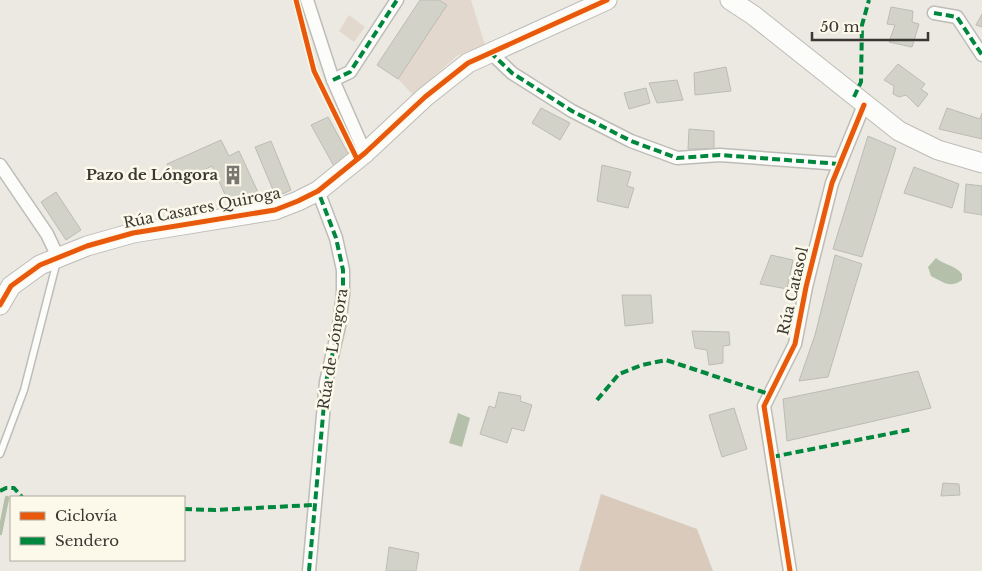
<svg xmlns="http://www.w3.org/2000/svg" width="982" height="571" font-family="'Libre Baskerville',serif">
	<rect width="100%" height="100%" fill="#ebe9e1"/>
	<g fill="#e3d8ce">
		<polygon points="439,0 471,0 485,45 457,56 413,95 398,79 447,5"/>
		<polygon points="349,15 365,27 354,42 339,31"/>
	</g>
	<polygon fill="#d9cabc" points="601,494 697,529 713,571 579,571"/>
	<g fill="#b5c0ab">
		<path d="M936,258C944,265 955,265 962,274V280C950,289 943,282 931,276L928,267Z"/>
		<polygon points="458,413 470,418 462,447 449,443"/>
	</g>
	<g fill="none" stroke-linecap="round" stroke-linejoin="round">
		<polyline stroke="#b5c0ab" stroke-width="4.5" points="0,533 7,498"/>
	</g>
	<g fill="#d2d2c8" stroke="#bcbcb6">
		<polygon points="420,0 439,0 447,5 398,79 377,65"/>
		<polygon points="891,7 913,11 912,22 919,24 912,47 889,42 895,25 887,24"/>
		<polygon points="982,14 982,27 976,25"/>
		<polygon points="898,64 925,84 921,89 928,94 918,107 906,95 899,97 893,94 894,86 884,80"/>
		<polygon points="726,67 731,91 695,95 694,73"/>
		<polygon points="677,80 683,100 657,103 649,83"/>
		<polygon points="646,88 650,103 629,109 624,93"/>
		<polygon points="541,108 570,123 560,140 532,123"/>
		<polygon points="947,108 980,119 982,113 982,139 939,129"/>
		<polygon points="328,117 351,159 335,168 311,125"/>
		<polygon points="689,129 714,131 714,149 688,149"/>
		<polygon points="868,136 896,148 862,257 833,249"/>
		<polygon points="221,140 229,156 239,151 262,201 232,210 212,166 176,183 167,164"/>
		<polygon points="271,141 291,190 276,197 255,147"/>
		<polygon points="602,165 631,172 627,186 634,188 628,208 597,201"/>
		<polygon points="914,167 959,184 952,208 904,193"/>
		<polygon points="966,184 982,186 982,215 964,212"/>
		<polygon points="56,192 81,230 66,240 41,202"/>
		<polygon points="771,255 793,260 787,289 760,284"/>
		<polygon points="835,255 862,264 854,290 828,377 799,381 815,335"/>
		<polygon points="622,295 651,295 653,323 625,326"/>
		<polygon points="692,331 729,332 730,345 723,346 723,363 709,365 707,350 695,348"/>
		<polygon points="918,371 931,408 787,441 783,399"/>
		<polygon points="499,392 521,396 520,401 532,405 524,431 512,428 507,443 480,434 489,406 495,408"/>
		<polygon points="734,408 747,449 722,457 709,415"/>
		<polygon points="943,483 959,484 960,495 941,496"/>
		<polygon points="389,547 419,553 416,571 386,571"/>
	</g>
	<g fill="none" stroke-linecap="round" stroke-linejoin="round">
		<defs>
			<polyline id="lane" points="0,454 24,390 57,261"/>
			<g id="street">
				<polyline points="307,0 333,80 365,153"/>
				<polyline points="934,13 957,17 982,55"/>
				<polyline points="490,52 512,73 572,111 631,141 677,158 720,155 840,164"/>
				<polyline points="333,80 350,72 397,0"/>
				<polyline points="0,165 47,234 58,257"/>
				<polyline points="309,571 326,382 339,326 343,294 343,270 336,238 318,191"/>
				<polyline points="790,571 764,406 795,344 806,287 832,183 864,105"/>
			</g>
			<g id="secondary">
				<polyline points="730,0 753,15 899,131 938,150 982,163"/>
				<polyline points="0,305 11,286 40,265 87,246 133,233 275,210 298,201 318,191 365,153 425,97 468,63 607,0"/>
			</g>
		</defs>
		<use href="#lane" stroke="#bdbcb6" stroke-width="9"/>
		<use href="#street" stroke="#bdbcb6" stroke-width="15"/>
		<use href="#secondary" stroke="#bdbcb6" stroke-width="21"/>
		<use href="#lane" stroke="#fcfcfa" stroke-width="6"/>
		<use href="#street" stroke="#fcfcfa" stroke-width="12"/>
		<use href="#secondary" stroke="#fcfcfa" stroke-width="19"/>
		<g stroke="#00873e" stroke-width="4" stroke-dasharray="8 4" stroke-linecap="butt">
			<polyline points="934,13 957,17 982,55"/>
			<polyline points="490,52 512,73 572,111 631,141 677,158 720,155 840,164"/>
			<polyline points="333,80 350,72 397,0"/>
			<polyline points="854,97 861,82 862,25 869,0"/>
			<polyline points="597,400 619,374 642,365 666,360 769,394"/>
			<polyline points="772,457 913,429"/>
			<polyline points="0,491 6,488 14,488 22,497"/>
			<polyline points="184,509 215,510 314,505"/>
			<polyline points="309,571 326,382 339,326 343,294 343,270 336,238 318,191"/>
		</g>
		<defs>
			<g id="cycleway">
				<polyline points="296,0 314,71 357,159"/>
				<polyline points="0,305 11,286 40,265 87,246 133,233 275,210 298,201 318,191 365,153 425,97 468,63 607,0"/>
				<polyline points="790,571 764,406 795,344 806,287 832,183 864,105"/>
			</g>
		</defs>
		<use href="#cycleway" stroke="#fcf9ea" stroke-width="8"/>
		<use href="#cycleway" stroke="#e8590c" stroke-width="5"/>
	</g>
	<defs>
		<symbol id="building-bare" viewBox="-9 -9 18 18"><path d="M-4-6H4V6H1V3H-1V6H-4ZM-2.5-4.3h1.7v1.8h-1.7ZM.8-4.3h1.7v1.8H.8ZM-2.5-1h1.7V.8h-1.7ZM.8-1h1.7V.8H.8Z" fill="#77766f" stroke="#fcf9ea" stroke-width="2.5" paint-order="stroke"/></symbol>
	</defs>
	<g fill-rule="evenodd">
		<use href="#building-bare" x="219" y="161" width="28" height="28"/>
	</g>
	<g text-anchor="middle" stroke-width="5" stroke-linejoin="round" paint-order="stroke">
		<g font-size="15" font-weight="bold" fill="#393832" stroke="#fcf9ea" text-anchor="end">
			<text x="218" y="180">Pazo de Lóngora</text>
		</g>
		<g font-size="15" fill="#393832" stroke="#fcf9ea">
			<text transform="translate(202 208) rotate(-11)" y="5">Rúa Casares Quiroga</text>
			<text transform="translate(793 291) rotate(-77)" y="5">Rúa Catasol</text>
			<text transform="translate(333 349) rotate(-81)" y="5">Rúa de Lóngora</text>
		</g>
	</g>
	<rect x="10" y="496" width="175" height="65" fill="#fcf9ea" stroke="#aeaca0"/>
	<rect x="20" y="512" width="25" height="8" fill="#e8590c" stroke="#aeaca0"/>
	<text x="55" y="521" font-size="15" fill="#393832">Ciclovía</text>
	<rect x="20" y="537" width="25" height="8" fill="#00873e" stroke="#aeaca0"/>
	<text x="55" y="546" font-size="15" fill="#393832">Sendero</text>
	<path d="M812 32v8h116v-8" fill="none" stroke="#393832" stroke-width="2.5"/>
	<text x="820" y="32" font-size="15" fill="#393832" stroke="#fcf9ea" stroke-width="4" paint-order="stroke">50 m</text>
</svg>
